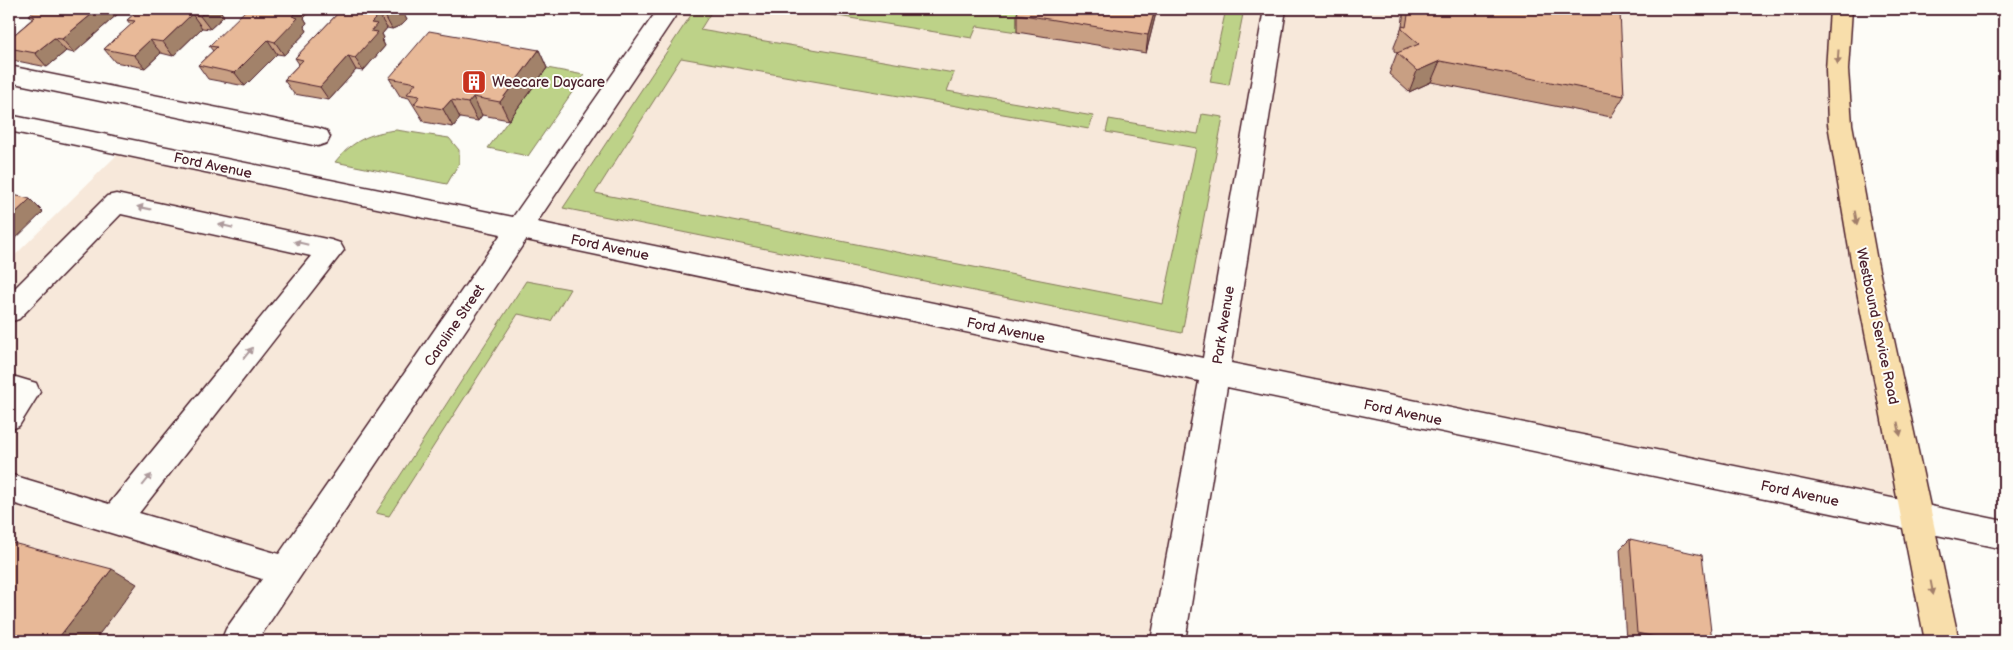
<svg xmlns="http://www.w3.org/2000/svg" width="2013" height="650" font-family="'Balsamiq Sans',sans-serif">
	<rect width="100%" height="100%" fill="#fdfcf7"/>
	<filter id="ink" filterUnits="userSpaceOnUse"><feTurbulence type="fractalNoise" baseFrequency=".02" numOctaves="2"/><feDisplacementMap in="SourceGraphic" scale="10" xChannelSelector="R" yChannelSelector="G"/><feConvolveMatrix kernelMatrix="1 2 1 2 8 2 1 2 1" color-interpolation-filters="sRGB"/></filter>
	<g filter="url(#ink)">
		<polygon fill="#f7e8da" points="669,9 1841,9 1837,70 1917,517 1215,373 1168,641 9,641 9,261 125,147 520,229"/>
		<g fill="#bdd288" stroke="#84785a">
			<polygon points="695,9 713,9 700,30 954,73 947,91 1093,116 1089,129 681,58 595,193 1163,304 1196,148 1106,132 1109,119 1198,134 1202,114 1223,117 1182,333 563,208"/>
			<polygon points="795,9 1018,9 1025,10 1017,32 977,26 972,38"/>
			<polygon points="1226,9 1244,9 1229,85 1210,82"/>
			<polygon points="547,68 584,75 528,156 488,148"/>
			<path d="M396,130L449,138L459,150V163L447,184L335,162C352,141 370,133 396,130Z"/>
			<polygon points="526,281 570,289 551,321 518,314 389,516 376,513"/>
		</g>
		<g fill="none" stroke-linecap="round" stroke-linejoin="round">
			<defs>
				<g id="minor">
					<polygon points="658,9 680,9 537,222 1203,358 1264,9 1286,9 1231,363 2004,521 2004,549 1227,387 1185,641 1151,641 1199,381 526,240 257,641 221,641 226,629 262,579 9,502 9,474 109,504 311,256 121,214 19,319 9,322 9,294 107,196 116,194 331,240 340,243 344,250 139,513 279,554 501,234 9,131 9,115 513,217"/>
					<polygon points="9,66 318,128 327,131 330,137 327,143 318,146 9,82"/>
					<polygon points="9,375 36,383 40,392 19,426 9,430"/>
				</g>
				<polygon id="major" points="1830,9 1852,9 1848,70 1852,124 1877,261 1959,641 1925,641 1851,261 1828,124 1826,70"/>
			</defs>
			<use href="#minor" stroke="#4a1f2b" stroke-width="3"/>
			<use href="#major" stroke="#4a1f2b" stroke-width="3"/>
			<use href="#minor" fill="#fdfcf7" fill-rule="evenodd"/>
			<use href="#major" fill="#f8deab" fill-rule="evenodd"/>
		</g>
		<g fill="#c89f83" stroke="#4a1f2b">
			<polygon points="37,9 120,9 121,11 74,53 66,51 47,67 12,60 9,56 9,39 32,19 29,15"/>
			<polygon points="140,9 224,16 210,29 202,28 173,56 161,53 145,68 115,62 104,49 131,25 127,20"/>
			<polygon points="342,9 401,9 407,20 402,25 392,29 387,28 382,34 384,38 382,40 385,46 363,71 356,70 329,100 294,94 284,80 299,64 295,58"/>
			<polygon points="1018,9 1157,9 1146,53 1017,32 1017,14 1019,9"/>
			<polygon points="1404,9 1615,9 1624,96 1611,117 1431,82 1409,92 1389,74 1397,53 1394,51 1394,47 1402,27"/>
			<polygon points="304,18 307,23 304,26 307,31 284,55 277,54 245,86 208,79 198,65 213,51 209,46"/>
			<polygon points="539,50 547,68 509,120 482,115 478,121 460,118 453,127 424,122 409,98 400,96 389,78"/>
			<polygon points="1630,539 1712,640 1709,641 1626,641 1620,549"/>
		</g>
		<g fill="#a2826a" stroke="#4a1f2b">
			<polygon points="98,9 120,9 121,11 74,53 62,39"/>
			<polygon points="207,9 219,9 224,16 210,29 200,16"/>
			<polygon points="292,9 313,9 304,18 307,23 304,26 307,31 284,55 275,42 292,16"/>
			<polygon points="397,9 401,9 407,20 402,25 392,29 385,16"/>
			<polygon points="1155,9 1157,9 1146,53 1148,35"/>
			<polygon points="192,14 202,28 173,56 163,42"/>
			<polygon points="379,15 387,28 382,34 384,38 382,40 385,46 363,71 355,58 371,31 371,23"/>
			<polygon points="54,38 66,51 47,67 35,53"/>
			<polygon points="150,40 161,53 145,68 134,55"/>
			<polygon points="268,40 277,54 245,86 235,73"/>
			<polygon points="539,50 547,68 509,120 500,102"/>
			<polygon points="348,56 356,70 329,100 320,87"/>
			<polygon points="1440,61 1431,82 1409,92 1417,71"/>
			<polygon points="473,97 482,115 478,121 468,103"/>
			<polygon points="451,100 460,118 453,127 443,109"/>
			<polygon points="30,199 43,212 9,245 9,219"/>
			<polygon points="112,569 137,584 94,641 56,641"/>
		</g>
		<g fill="#e8b998" stroke="#4a1f2b">
			<polygon points="37,9 98,9 62,39 54,38 35,53 9,48 9,39 35,17 29,15"/>
			<polygon points="140,9 208,9 200,16 192,14 163,42 150,40 134,55 104,49 135,21 127,20"/>
			<polygon points="247,9 299,9 292,16 298,18 275,42 268,40 235,73 198,65 217,47 209,46"/>
			<polygon points="342,9 397,9 395,12 385,16 379,15 371,23 377,24 371,31 378,32 355,58 348,56 320,87 284,80 303,60 295,58"/>
			<polygon points="1019,9 1155,9 1148,35 1017,14"/>
			<polygon points="1409,9 1615,9 1620,12 1624,96 1440,61 1417,71 1397,53 1419,44 1402,29 1402,26 1406,27"/>
			<polygon points="429,31 539,50 500,102 473,97 468,103 451,100 443,109 414,104 420,96 407,94 416,83 389,78"/>
			<polygon points="9,194 30,199 9,219"/>
			<polygon points="1630,539 1702,555 1712,640 1696,636 1696,641 1673,641 1637,633"/>
			<polygon points="9,542 112,569 56,641 9,641"/>
			<polygon points="1241,639 1249,641 1240,641"/>
		</g>
		<defs><path id="oneway-solid" d="M-6-.8H1V-3.2L6.5 0L1 3.2V.8H-6Z" transform="scale(1.25)"/></defs>
		<g fill="#a17e6b">
			<use href="#oneway-solid" transform="translate(1838 57) rotate(94)"/>
			<use href="#oneway-solid" transform="translate(1856 218) rotate(80)"/>
			<use href="#oneway-solid" transform="translate(1899 429) rotate(78)"/>
			<use href="#oneway-solid" transform="translate(1932 588) rotate(79)"/>
		</g>
		<g fill="#ac999b">
			<use href="#oneway-solid" transform="translate(144 208) rotate(-168)"/>
			<use href="#oneway-solid" transform="translate(226 226) rotate(-167)"/>
			<use href="#oneway-solid" transform="translate(301 243) rotate(-167)"/>
			<use href="#oneway-solid" transform="translate(248 353) rotate(-51)"/>
			<use href="#oneway-solid" transform="translate(147 480) rotate(-51)"/>
		</g>
	</g>
	<defs>
		<symbol id="building-square" viewBox="-11 -11 22 22"><rect x="-9" y="-9" width="18" height="18" rx="4" fill="#c8321e" stroke="#fdfcf7"/><path d="M-4-6H4V6H1V3H-1V6H-4ZM-2.5-4.3h1.7v1.8h-1.7ZM.8-4.3h1.7v1.8H.8ZM-2.5-1h1.7V.8h-1.7ZM.8-1h1.7V.8H.8Z" fill="#fff"/></symbol>
	</defs>
	<g fill-rule="evenodd">
		<use href="#building-square" x="460" y="68" width="28" height="28"/>
	</g>
	<g text-anchor="middle" stroke-width="4" stroke-linejoin="round" paint-order="stroke">
		<g font-size="14" fill="#4a1f2b" stroke="#fdfcf7" text-anchor="start">
			<text x="492" y="87">Weecare Daycare</text>
		</g>
		<g font-size="14" fill="#4a1f2b" stroke="#fdfcf7">
			<text transform="translate(213 165) rotate(12)" y="5">Ford Avenue</text>
			<text transform="translate(610 247) rotate(12)" y="5">Ford Avenue</text>
			<text transform="translate(454 325) rotate(-56)" y="5">Caroline Street</text>
			<text transform="translate(1223 325) rotate(-81)" y="5">Park Avenue</text>
			<text transform="translate(1878 326) rotate(78)" y="5">Westbound Service Road</text>
			<text transform="translate(1006 330) rotate(12)" y="5">Ford Avenue</text>
			<text transform="translate(1403 412) rotate(12)" y="5">Ford Avenue</text>
			<text transform="translate(1800 493) rotate(12)" y="5">Ford Avenue</text>
		</g>
	</g>
	<rect width="2013" height="650" fill="none" stroke="#fdfcf7" stroke-width="30"/>
	<rect x="15" y="15" width="1983" height="620" fill="none" stroke="#4a1f2b" stroke-width="2" filter="url(#ink)"/>
</svg>
